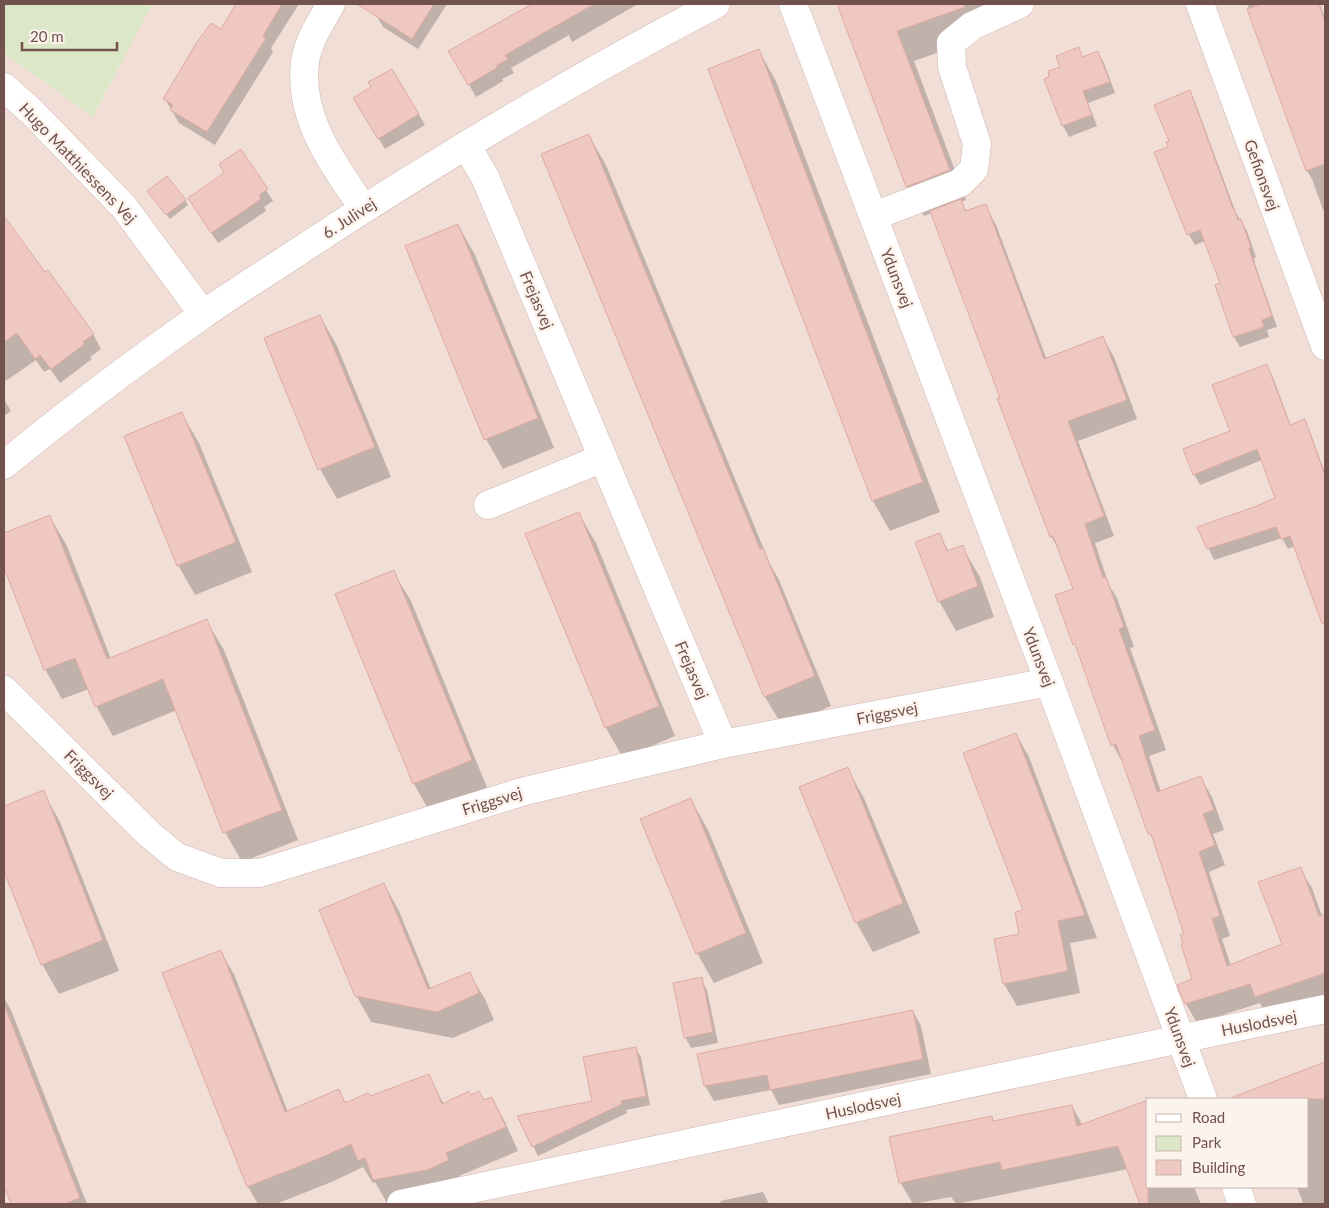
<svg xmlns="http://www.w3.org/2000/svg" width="1329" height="1208" font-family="Lato,sans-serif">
	<rect width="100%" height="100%" fill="#faeee7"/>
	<path fill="#f1ded6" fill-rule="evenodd" d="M152,4H1325V1204H4V53L93,117ZM1148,1099H1308V1187H1148Z"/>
	<polygon fill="#dbe7c6" points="4,4 152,4 93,117 4,53"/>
	<g fill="#0003">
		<polygon points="238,4 299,4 271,48 273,52 215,145 179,123 165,99 221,30"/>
		<polygon points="386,4 447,4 418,49 383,27 377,16"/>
		<polygon points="531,4 638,4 572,42 569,35 511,68 514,73 502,79 503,81 476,97 450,51 532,5"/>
		<polygon points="838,4 1016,4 948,49 914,61 966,200 961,202 967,212 985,205 996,225 1047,360 1103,338 1114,357 1137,419 1078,441 1114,536 1095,543 1109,585 1117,598 1134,647 1130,648 1166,750 1149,756 1161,792 1201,778 1212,797 1224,830 1213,834 1225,865 1209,872 1230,936 1222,939 1231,966 1283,945 1300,869 1312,888 1322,916 1325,915 1325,996 1267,1016 1260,1003 1197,1023 1186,1004 1179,986 1194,980 1184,944 1186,934 1156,844 1150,834 1124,765 1113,745 1057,596 1074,590 1061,554 1051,536 1001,398 932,213 924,216 907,186"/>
		<polygon points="1247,4 1320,4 1325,18 1325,26 1322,27 1325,35 1325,215 1312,179 1307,171"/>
		<polygon points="1078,49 1083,57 1098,52 1104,63 1115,93 1088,103 1097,126 1069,137 1063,126 1062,68"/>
		<polygon points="759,51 776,81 940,512 890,531 873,501 709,70"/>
		<polygon points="392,70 425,125 385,149 354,98 373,87"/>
		<polygon points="1190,91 1195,102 1236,213 1247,231 1256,257 1254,258 1255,264 1277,327 1267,330 1269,337 1240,347 1234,337 1217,286 1221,284 1205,241 1195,245 1189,235 1156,153 1170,148"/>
		<polygon points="589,136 606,165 770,564 779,580 831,706 783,727 765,697 543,154"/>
		<polygon points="241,151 273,201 264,207 266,211 218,243 189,199 225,173"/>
		<polygon points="152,196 185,200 188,205 170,219"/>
		<polygon points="458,225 475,255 554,448 503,469 486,439 406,247"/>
		<polygon points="10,226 93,334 101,349 90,357 92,359 60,383 50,369 44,372 36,360 4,382 4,230"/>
		<polygon points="320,316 337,346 391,477 337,499 320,469"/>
		<polygon points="1266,366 1273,377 1291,426 1304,421 1310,432 1325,473 1325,594 1316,598 1295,546 1288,549 1282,538 1214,560 1199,528 1276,499 1262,460 1200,485 1194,474 1231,431"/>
		<polygon points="4,399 11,411 4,416"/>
		<polygon points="182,414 199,443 252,572 195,595 178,565"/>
		<polygon points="579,514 596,543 675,736 623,758 606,728 527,535"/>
		<polygon points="50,517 67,546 111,659 206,620 224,650 298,840 242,862 225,832 177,710 113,736 96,706 89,689 62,699 45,669 4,565 4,535"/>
		<polygon points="939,534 949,552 962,547 980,577 994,617 956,631 939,601"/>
		<polygon points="393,571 411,601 488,790 431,814 414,784 336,595"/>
		<polygon points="1016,734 1029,757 1097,938 1070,943 1080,993 1017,1006 1004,984 995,940 1021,935 1025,911"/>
		<polygon points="847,768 864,798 920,933 873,952 856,922"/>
		<polygon points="43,792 60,822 119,971 59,994 42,964 4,867 4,807"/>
		<polygon points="691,800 708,830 763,963 714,983 697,953"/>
		<polygon points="384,884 399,911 431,989 469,973 485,999 494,1020 453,1038 371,1022 356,995"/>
		<polygon points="220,951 234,974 288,1112 338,1091 346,1104 370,1097 428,1076 444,1104 470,1096 484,1102 492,1098 505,1122 518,1151 459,1176 462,1184 440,1193 387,1203 375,1182 373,1183 363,1167 334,1181 276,1204 258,1204 248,1187 164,973"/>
		<polygon points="701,979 707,990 718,1043 691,1048 685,1037"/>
		<polygon points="4,998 11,1010 87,1204 12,1204 4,1183"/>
		<polygon points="913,1011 921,1026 931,1074 779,1105 771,1090 714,1101 705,1086 699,1055"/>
		<polygon points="635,1048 641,1057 650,1105 626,1110 627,1113 538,1156 519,1117 594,1102"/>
		<polygon points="1325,1063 1325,1204 1300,1204 1303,1203 1297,1187 1308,1187 1308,1099 1263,1099 1259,1089"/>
		<polygon points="1148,1101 1148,1187 1194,1187 1201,1204 1141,1204 1128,1169 956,1204 951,1197 913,1204 900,1182 991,1118 994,1122 1072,1106 1083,1126"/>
		<polygon points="763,1192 769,1204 721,1204 720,1201"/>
	</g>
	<g fill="#eec8c1" stroke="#dfaba2">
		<polygon points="236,4 282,4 263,36 266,38 207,132 170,110 173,105 163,99 197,42 211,23 221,29"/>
		<polygon points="357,4 434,4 412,39"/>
		<polygon points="532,4 594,4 505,55 508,59 496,66 497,68 468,85 448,51"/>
		<polygon points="837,4 964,4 965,7 897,31 950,170 906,187"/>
		<polygon points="1261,4 1319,4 1325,21 1325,164 1306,171 1247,9"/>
		<polygon points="1079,47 1082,57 1098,51 1110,82 1083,91 1092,115 1062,126 1044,79 1049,77 1048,71 1060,67 1056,56"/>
		<polygon points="759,49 923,482 872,501 708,69"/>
		<polygon points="392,69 419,114 378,139 353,98 371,87 368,82"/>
		<polygon points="1190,90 1233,209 1234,208 1238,220 1241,219 1251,247 1249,248 1250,252 1272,316 1262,320 1264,327 1233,337 1215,285 1220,283 1200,230 1187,235 1154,152 1168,147 1166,142 1169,141 1154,105"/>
		<polygon points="589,134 760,549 763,548 815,676 764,697 541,154"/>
		<polygon points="241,149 268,189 259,195 261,199 211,233 188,198 224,173 219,164"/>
		<polygon points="167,176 186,200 166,215 147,191"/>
		<polygon points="961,199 965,211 986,204 1044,359 1103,336 1127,400 1068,421 1104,516 1085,524 1103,578 1106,577 1124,627 1119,629 1155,730 1139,736 1157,792 1201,776 1214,810 1203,814 1215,845 1199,852 1220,916 1212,919 1227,966 1282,944 1258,882 1301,867 1319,916 1325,914 1325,973 1255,997 1250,984 1185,1004 1177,985 1192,979 1181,944 1183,943 1180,935 1184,934 1151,834 1148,834 1116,744 1111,746 1075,644 1073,645 1055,595 1073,589 1053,536 1050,537 997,398 1000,398 930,211"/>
		<polygon points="4,216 45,272 48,270 94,334 83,342 85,344 51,369 40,355 35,359 17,333 4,342"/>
		<polygon points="458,224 538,418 484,440 405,246"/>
		<polygon points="320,315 375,447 318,470 264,338"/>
		<polygon points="1267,364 1290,425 1305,419 1325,476 1325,624 1322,624 1290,536 1281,539 1276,527 1207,549 1197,527 1254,507 1275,498 1257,449 1193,475 1183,449 1230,431 1212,385"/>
		<polygon points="182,412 236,542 177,566 124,436"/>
		<polygon points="579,512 659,706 605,728 525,534"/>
		<polygon points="50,515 107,659 207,619 282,810 223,833 163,679 95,707 75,658 44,670 4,568 4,533"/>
		<polygon points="940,533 947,551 963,545 978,586 938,602 915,542"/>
		<polygon points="394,570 472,760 413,784 335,594"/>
		<polygon points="1016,733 1085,915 1058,921 1068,971 1003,984 994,939 1019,934 1015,912 1023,910 963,753"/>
		<polygon points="848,767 903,903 855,923 799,787"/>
		<polygon points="44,790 103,940 41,965 4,871 4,806"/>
		<polygon points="691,798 746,933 696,954 640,819"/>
		<polygon points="384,883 428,989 470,972 479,993 437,1012 355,996 319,910"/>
		<polygon points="221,950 285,1112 339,1089 345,1103 368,1093 370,1096 429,1074 442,1104 469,1091 471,1095 479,1091 484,1100 492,1097 506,1127 446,1153 449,1160 427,1170 373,1180 365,1158 358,1161 351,1144 320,1158 247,1187 162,973"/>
		<polygon points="702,977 713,1032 684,1038 673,983"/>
		<polygon points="5,1007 80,1198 64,1204 11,1204 4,1186 4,1008"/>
		<polygon points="913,1010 923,1059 770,1090 767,1075 704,1086 697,1054"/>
		<polygon points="636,1047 646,1096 621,1101 622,1104 532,1147 517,1116 592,1101 583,1057"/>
		<polygon points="1325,1062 1325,1099 1233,1099 1233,1097"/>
		<polygon points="1148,1100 1148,1204 1140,1204 1118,1146 1002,1170 1000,1162 899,1183 889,1137 992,1116 993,1121 1072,1105 1077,1126"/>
	</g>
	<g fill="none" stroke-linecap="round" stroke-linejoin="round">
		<defs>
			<g id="street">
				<path d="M331,4C321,22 307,42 305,63C298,118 334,165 363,208"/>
				<polyline points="793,4 1049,682 1203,1099"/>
				<polyline points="1200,4 1325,346"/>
				<polyline points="466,145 485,177 723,744"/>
				<polyline points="874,216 960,183 974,169 977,144 952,67 951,43 972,26 1020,4"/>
				<polyline points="488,505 603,458"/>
				<polyline points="4,690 149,834 177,857 221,873 260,873 525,791 723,744 1049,682"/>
				<polyline points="1236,1187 1242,1204"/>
				<polyline points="401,1204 1180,1039 1325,1009"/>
			</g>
			<g id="secondary">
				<polyline points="4,87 32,112 124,207 203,314"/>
				<path d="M4,465C67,413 134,363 201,316C229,296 258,278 287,259C426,167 569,81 716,4"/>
			</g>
		</defs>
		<use href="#street" stroke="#ceb6b1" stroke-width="29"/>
		<use href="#secondary" stroke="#d0b5ae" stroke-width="29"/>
		<use href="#street" stroke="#fff" stroke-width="28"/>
		<use href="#secondary" stroke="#fff" stroke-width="28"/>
	</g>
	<g text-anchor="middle" stroke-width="5" stroke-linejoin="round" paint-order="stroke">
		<g font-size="16" fill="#72524d" stroke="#fdf3ed">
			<text transform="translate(78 163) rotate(46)" y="6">Hugo Matthiessens Vej</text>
			<text transform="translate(1262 175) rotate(70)" y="6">Gefionsvej</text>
			<text transform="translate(349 218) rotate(-33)" y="6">6. Julivej</text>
			<text transform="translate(897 278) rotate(69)" y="6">Ydunsvej</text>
			<text transform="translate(537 300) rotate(67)" y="6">Frejasvej</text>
			<text transform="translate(1039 657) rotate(69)" y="6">Ydunsvej</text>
			<text transform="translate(692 670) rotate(67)" y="6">Frejasvej</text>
			<text transform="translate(887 713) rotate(-11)" y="6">Friggsvej</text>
			<text transform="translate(89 774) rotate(45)" y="6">Friggsvej</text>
			<text transform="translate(492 801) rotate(-17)" y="6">Friggsvej</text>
			<text transform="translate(1259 1023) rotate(-11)" y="6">Huslodsvej</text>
			<text transform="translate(1180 1037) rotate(70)" y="6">Ydunsvej</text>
			<text transform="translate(863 1106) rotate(-12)" y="6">Huslodsvej</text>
		</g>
	</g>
	<rect width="1329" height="1208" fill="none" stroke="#72524d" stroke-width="10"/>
	<rect x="1146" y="1098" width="162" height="90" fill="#fdf3ed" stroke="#c5b3ad"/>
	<rect x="1156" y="1114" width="25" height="8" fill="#ffffff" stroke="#c5b3ad"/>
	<text x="1192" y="1123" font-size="15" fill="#72524d">Road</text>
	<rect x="1156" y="1136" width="25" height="15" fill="#dbe7c6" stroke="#c5b3ad"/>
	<text x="1192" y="1148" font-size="15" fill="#72524d">Park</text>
	<rect x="1156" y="1160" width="25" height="15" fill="#eec8c1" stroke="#c5b3ad"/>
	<text x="1192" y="1173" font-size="15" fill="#72524d">Building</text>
	<path d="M22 42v8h95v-8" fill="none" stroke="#72524d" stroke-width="2.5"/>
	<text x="30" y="42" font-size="15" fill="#72524d" stroke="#fdf3ed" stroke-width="4" paint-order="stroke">20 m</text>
</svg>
